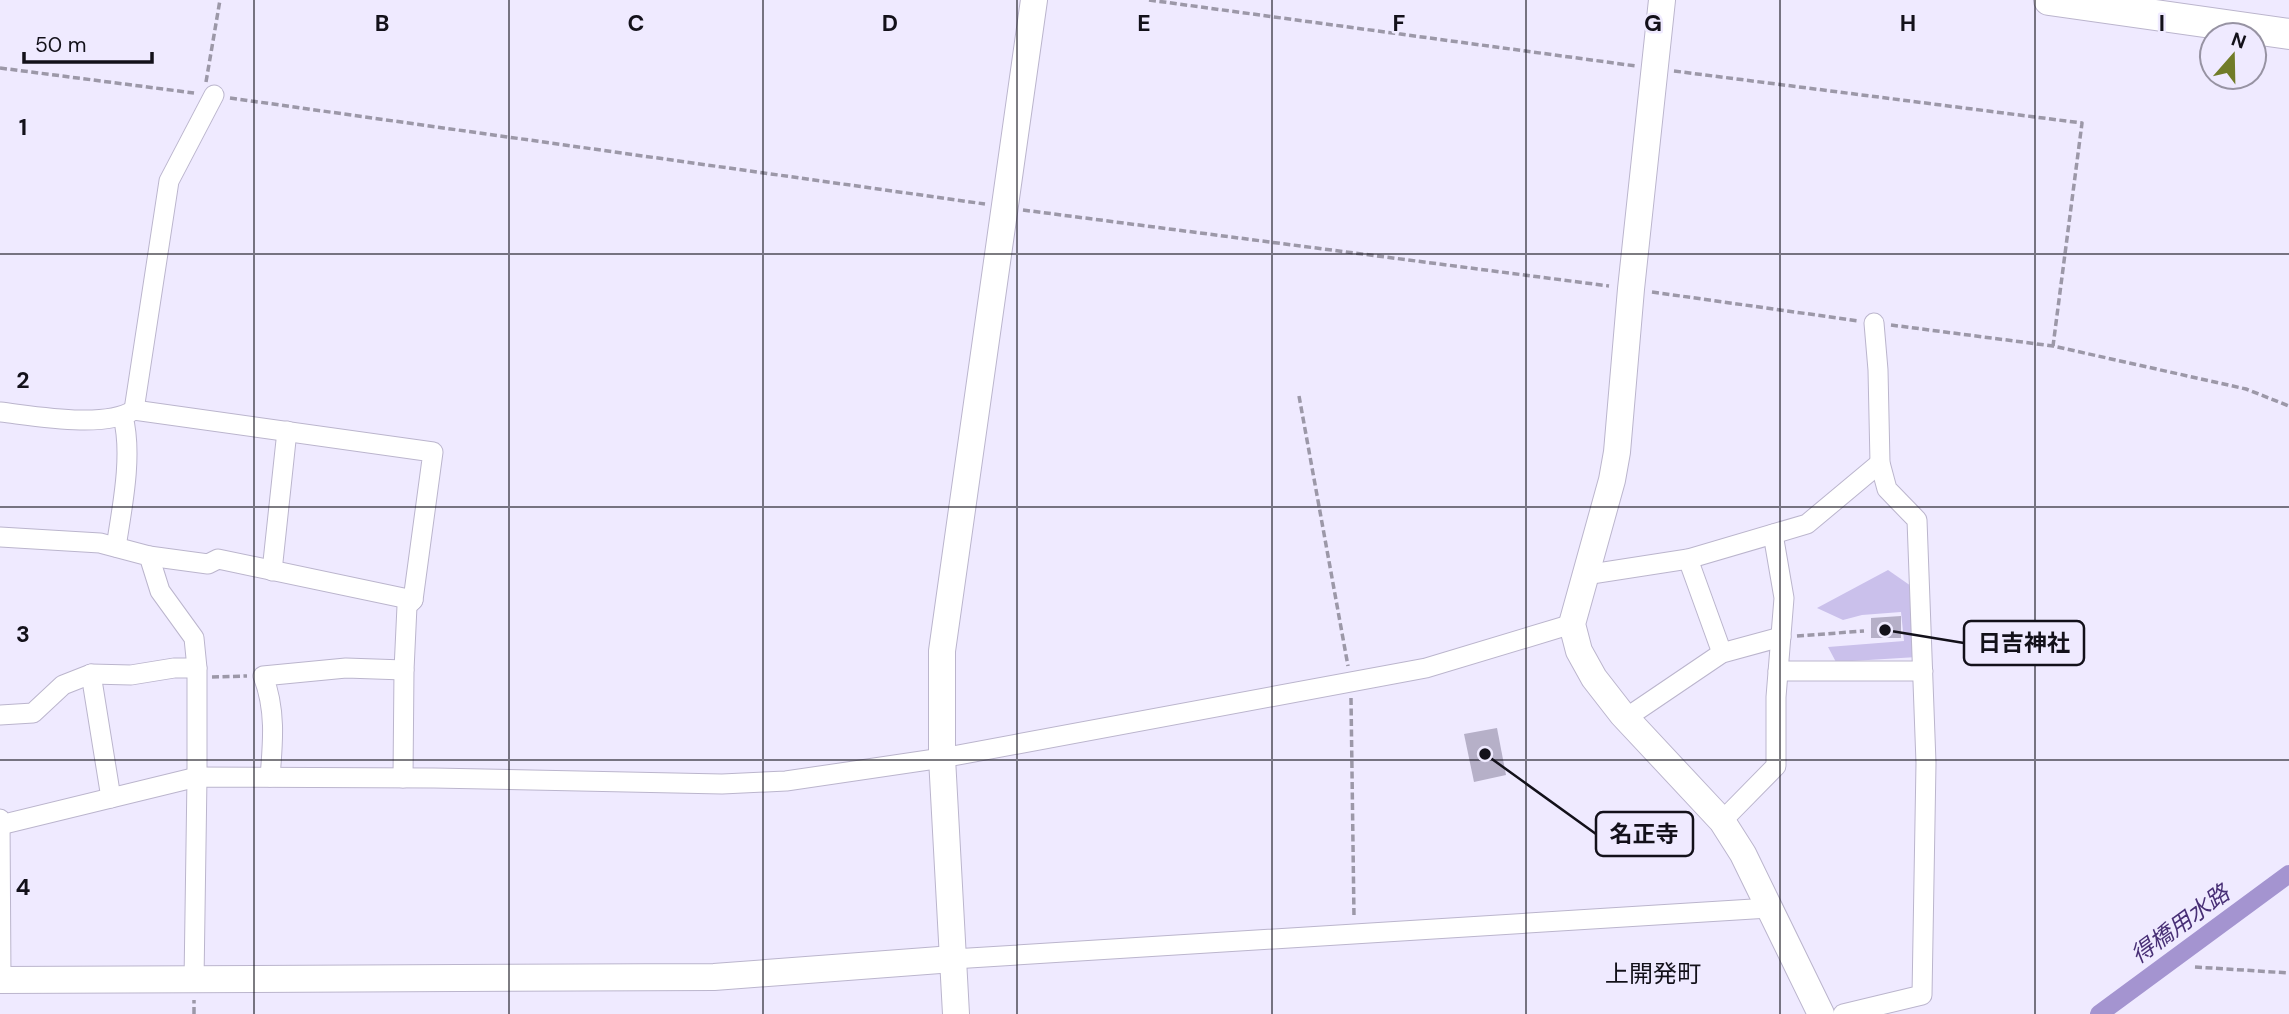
<svg xmlns="http://www.w3.org/2000/svg" width="2289" height="1014" font-family="'DM Sans','Noto Sans JP',sans-serif">
	<rect width="100%" height="100%" fill="#efeaff"/>
	<polygon fill="#cac0eb" points="1888,570 1911,586 1917,657 1836,662 1828,647 1904,641 1901,612 1862,615 1843,620 1817,608"/>
	<g fill="none" stroke-linecap="round" stroke-linejoin="round">
		<polyline stroke="#a494d0" stroke-width="18" points="2099,1014 2289,874"/>
	</g>
	<g fill="#b6b0c8">
		<polygon points="1901,616 1901,638 1871,638 1871,618"/>
		<polygon points="1497,728 1506,775 1474,782 1464,734"/>
	</g>
	<g fill="none" stroke-linecap="round" stroke-linejoin="round">
		<defs>
			<g id="street">
				<polyline points="134,410 169,181 214,95"/>
				<path d="M0,412C35,416 105,429 134,410L433,452L413,600L407,606L404,670L403,778"/>
				<polyline points="0,537 100,543 149,556 160,591 194,638 197,668 197,777 194,981"/>
				<path d="M116,547C122,508 133,455 123,417"/>
				<polyline points="149,556 208,564 218,559 413,600"/>
				<polyline points="1688,559 1722,653"/>
				<polyline points="272,571 287,431"/>
				<polyline points="1585,575 1688,559 1807,524 1880,463"/>
				<polyline points="1778,671 1923,671"/>
				<polyline points="91,674 111,798"/>
				<polyline points="0,715 33,713 63,685 91,674 131,675 174,668 197,668"/>
				<polyline points="1626,718 1722,653 1781,637"/>
				<path d="M270,777C273,742 276,709 263,676L346,668L404,670"/>
				<polyline points="0,819 1,980"/>
				<polyline points="1722,821 1776,766 1776,697 1784,598 1773,534"/>
				<polyline points="0,825 197,777 434,778 722,784 786,781 942,758 1426,668 1572,624"/>
				<polyline points="953,959 1769,908"/>
				<polyline points="1843,1014 1922,995 1926,763 1917,520 1887,489 1880,463 1878,370 1874,323"/>
			</g>
			<g id="secondary">
				<polyline points="1662,0 1631,289 1617,452 1612,480 1572,624 1579,651 1594,678 1622,714 1722,821 1743,854 1821,1014"/>
				<polyline points="0,980 714,977 953,959"/>
				<polyline points="956,1014 942,758 942,651 1034,0"/>
			</g>
			<polyline id="primary" points="2049,0 2289,34"/>
		</defs>
		<use href="#street" stroke="#bbb5cd" stroke-width="21"/>
		<use href="#secondary" stroke="#bbb5cd" stroke-width="28"/>
		<use href="#primary" stroke="#bbb5cd" stroke-width="32"/>
		<g stroke="#9c98a8" stroke-width="3.5" stroke-dasharray="7 3.5" stroke-linecap="butt">
			<polyline points="1149,0 1636,66"/>
			<polyline points="0,68 194,93"/>
			<polyline points="1674,71 2082,123 2053,346"/>
			<polyline points="206,82 220,0"/>
			<polyline points="230,98 985,204"/>
			<polyline points="1023,210 1609,286"/>
			<polyline points="1652,292 1859,321"/>
			<polyline points="1891,325 2053,346 2246,389 2289,406"/>
			<polyline points="1299,396 1348,666"/>
			<polyline points="1797,636 1864,631"/>
			<polyline points="212,677 247,676"/>
			<polyline points="1351,698 1354,918"/>
			<polyline points="2195,967 2289,973"/>
			<polyline points="194,1014 194,1000"/>
		</g>
		<use href="#street" stroke="#fff" stroke-width="19"/>
		<use href="#secondary" stroke="#fff" stroke-width="26"/>
		<use href="#primary" stroke="#fff" stroke-width="30"/>
	</g>
	<path fill="none" stroke="#13111a" stroke-width="2" stroke-opacity="0.55" d="M254,0V1014M509,0V1014M763,0V1014M1017,0V1014M1272,0V1014M1526,0V1014M1780,0V1014M2035,0V1014M0,254H2289M0,507H2289M0,760H2289"/>
	<g text-anchor="middle" stroke-width="5" stroke-linejoin="round" paint-order="stroke">
		<g font-size="23" font-style="italic" fill="#482f76" stroke="#efeaff">
			<text transform="translate(2180 924) rotate(-36)" y="8">得橋用水路</text>
		</g>
		<g font-size="24" fill="#13111a" stroke="#efeaff">
			<text x="1653" y="982">上開発町</text>
		</g>
	</g>
	<g font-size="23" text-anchor="middle" font-weight="bold" fill="#13111a" stroke="#efeaff" stroke-width="5" stroke-linejoin="round" paint-order="stroke">
		<text x="382" y="31">B</text>
		<text x="636" y="31">C</text>
		<text x="890" y="31">D</text>
		<text x="1144" y="31">E</text>
		<text x="1399" y="31">F</text>
		<text x="1653" y="31">G</text>
		<text x="1908" y="31">H</text>
		<text x="2162" y="31">I</text>
		<text x="23" y="135">1</text>
		<text x="23" y="388">2</text>
		<text x="23" y="642">3</text>
		<text x="23" y="895">4</text>
	</g>
	<path fill="none" stroke="#13111a" stroke-width="2.5" d="M1885 630L1964 643M1485 754L1596 834"/>
	<g fill="#13111a" stroke="#efeaff" stroke-width="2.5">
		<circle cx="1885" cy="630" r="7"/>
		<circle cx="1485" cy="754" r="7"/>
	</g>
	<g fill="#efeaff" stroke="#13111a" stroke-width="2.5">
		<rect x="1964" y="621" width="120" height="44" rx="7"/>
		<rect x="1596" y="812" width="97" height="44" rx="7"/>
	</g>
	<g font-size="23" text-anchor="middle" font-weight="bold" fill="#13111a">
		<text x="2024" y="651">日吉神社</text>
		<text x="1644" y="842">名正寺</text>
	</g>
	<g transform="translate(2233 56) rotate(20)"><circle r="33" fill="#efeaff" stroke="#9793a3" stroke-width="2"/>
	<path d="M0-5L12 26L0 18L-12 26Z" fill="#717c28"/>
	<text y="-10" font-size="19" font-weight="bold" text-anchor="middle" fill="#13111a">N</text>
	</g>
	<path d="M24 52v10h128v-10" fill="none" stroke="#13111a" stroke-width="3.5"/>
	<text x="35" y="52" font-size="21" fill="#13111a" stroke="#efeaff" stroke-width="5" paint-order="stroke">50 m</text>
</svg>
